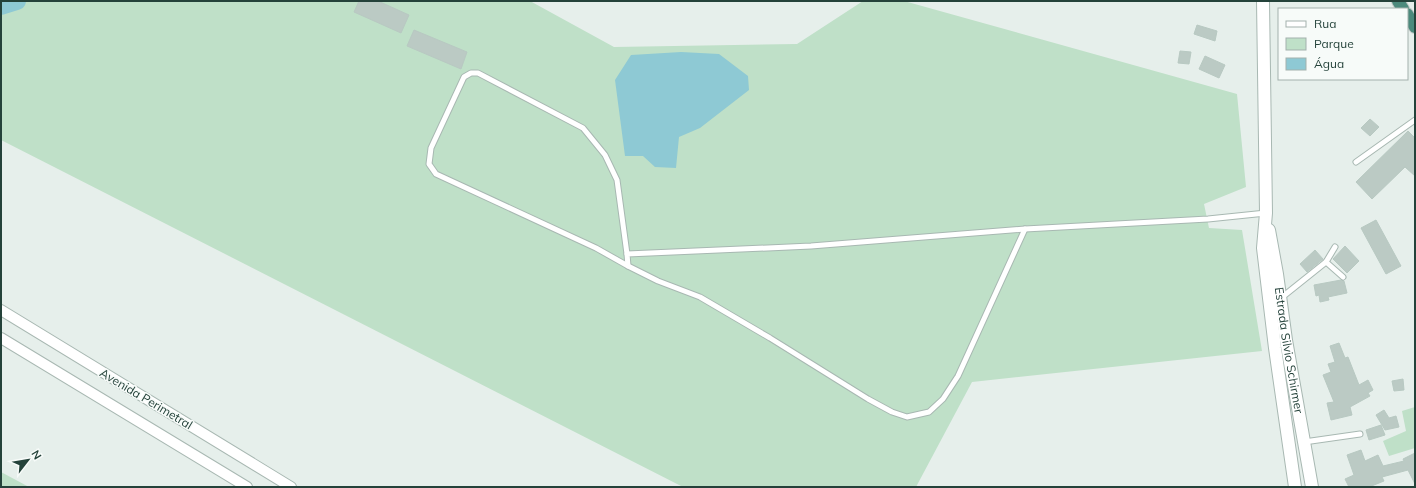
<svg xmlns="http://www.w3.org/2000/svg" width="1416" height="488" font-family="Mulish,sans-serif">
	<rect width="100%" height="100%" fill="#e6efeb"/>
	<g fill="#bfe0c8">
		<polygon points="1,1 530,1 614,47 797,44 863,1 904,1 1237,94 1246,187 1204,204 1209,228 1242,230 1262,351 972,382 916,487 683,487 1,140"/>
		<polygon points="1415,407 1415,448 1389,456 1383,441 1406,431 1402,411"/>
		<polygon points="1,472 29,487 1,487"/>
	</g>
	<polygon fill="#8ec9d4" points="681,52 719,54 748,76 749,90 700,128 679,137 676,168 655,167 643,156 625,156 615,80 631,55"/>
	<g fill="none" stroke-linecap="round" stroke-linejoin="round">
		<polyline stroke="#8ec9d4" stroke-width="18" points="1,6 17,1"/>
	</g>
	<g fill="#bbcac4" stroke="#b8c9c2">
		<polygon points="359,1 378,1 409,15 401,33 354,12"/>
		<polygon points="1197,25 1217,31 1215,41 1194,34"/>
		<polygon points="414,30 467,52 461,69 407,46"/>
		<polygon points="1180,51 1191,52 1189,64 1178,63"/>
		<polygon points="1205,56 1225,65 1219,78 1199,69"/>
		<polygon points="1370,119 1379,127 1370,136 1361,128"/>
		<polygon points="1408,131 1415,138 1415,176 1405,167 1372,199 1356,182"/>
		<polygon points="1376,220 1401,266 1386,274 1361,228"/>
		<polygon points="1345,246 1359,261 1347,273 1333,259"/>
		<polygon points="1315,250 1323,259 1307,272 1300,264"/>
		<polygon points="1341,280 1344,281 1347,293 1328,297 1329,300 1320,302 1319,295 1316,296 1314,285"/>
		<polygon points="1339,343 1345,358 1348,357 1359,385 1368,380 1373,390 1368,393 1370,396 1350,407 1352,415 1331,420 1327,403 1334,402 1323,375 1331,372 1328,364 1335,362 1330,346"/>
		<polygon points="1403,379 1404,390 1394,391 1392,381"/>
		<polygon points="1384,410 1389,418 1396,416 1399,427 1385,430 1376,415"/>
		<polygon points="1381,425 1385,435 1369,440 1366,430"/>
		<polygon points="1361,450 1365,461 1378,455 1383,466 1404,461 1403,459 1415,453 1415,484 1408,470 1382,477 1384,481 1369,487 1349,487 1345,479 1354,475 1347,455"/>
	</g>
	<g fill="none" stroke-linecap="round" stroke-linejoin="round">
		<defs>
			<g id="service">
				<polyline points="1356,162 1415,120"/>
				<polyline points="627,254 617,180 605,155 583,128 478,73 471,73 464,77 431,148 429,164 436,174 596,248 628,266 658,281 700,297 770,338 868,399 892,412 907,417 929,412 943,399 958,376 1025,229"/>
				<polyline points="1326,262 1343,277"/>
				<polyline points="628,266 627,254 811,246 1025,229 1208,219 1266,213"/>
				<polyline points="1281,298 1326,262 1335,247"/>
				<polyline points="1304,442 1360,434"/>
			</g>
			<g id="minor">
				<polyline points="1,310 291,487"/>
				<polyline points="1,338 247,487"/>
			</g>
			<g id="tertiary">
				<polyline points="1263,1 1266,213 1263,248 1275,348 1295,487"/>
				<path id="s1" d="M1269,230L1277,274L1286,340L1312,487"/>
			</g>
			<g id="trunk">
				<polyline points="1398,1 1403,9"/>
				<polyline points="1407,14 1415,27"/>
			</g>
		</defs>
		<use href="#service" stroke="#a8b8b2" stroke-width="7"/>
		<use href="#minor" stroke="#a8b8b2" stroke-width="12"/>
		<use href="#tertiary" stroke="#a8b8b2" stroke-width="14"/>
		<use href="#trunk" stroke="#c2cac8" stroke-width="14"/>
		<use href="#service" stroke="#fff" stroke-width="5"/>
		<use href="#minor" stroke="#fff" stroke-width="10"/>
		<use href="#tertiary" stroke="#fff" stroke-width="12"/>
		<use href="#trunk" stroke="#4c8a7c" stroke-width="12"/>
	</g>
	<g text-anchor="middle" stroke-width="3" stroke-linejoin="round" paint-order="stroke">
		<g font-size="12" fill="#24423a" stroke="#f7fbf9">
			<text dy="4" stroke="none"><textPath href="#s1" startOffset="122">Estrada Silvio Schirmer</textPath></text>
			<text transform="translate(146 399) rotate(31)" y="4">Avenida Perimetral</text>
		</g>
	</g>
	<rect width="1416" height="488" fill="none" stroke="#24423a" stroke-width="4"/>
	<rect x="1278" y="8" width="130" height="72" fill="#f7fbf9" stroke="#a3b1ad"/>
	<rect x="1286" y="21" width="20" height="6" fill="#ffffff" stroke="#a3b1ad"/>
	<text x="1314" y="28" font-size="12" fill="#24423a">Rua</text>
	<rect x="1286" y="38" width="20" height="12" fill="#bfe0c8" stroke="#a3b1ad"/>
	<text x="1314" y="48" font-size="12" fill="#24423a">Parque</text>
	<rect x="1286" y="58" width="20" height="12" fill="#8ec9d4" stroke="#a3b1ad"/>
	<text x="1314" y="68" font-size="12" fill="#24423a">Água</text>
	<g transform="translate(28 460) rotate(59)" stroke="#f7fbf9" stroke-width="3" paint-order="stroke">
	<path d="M0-3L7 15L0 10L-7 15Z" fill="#24423a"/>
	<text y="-6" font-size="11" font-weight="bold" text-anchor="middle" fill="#24423a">N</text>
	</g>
</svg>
